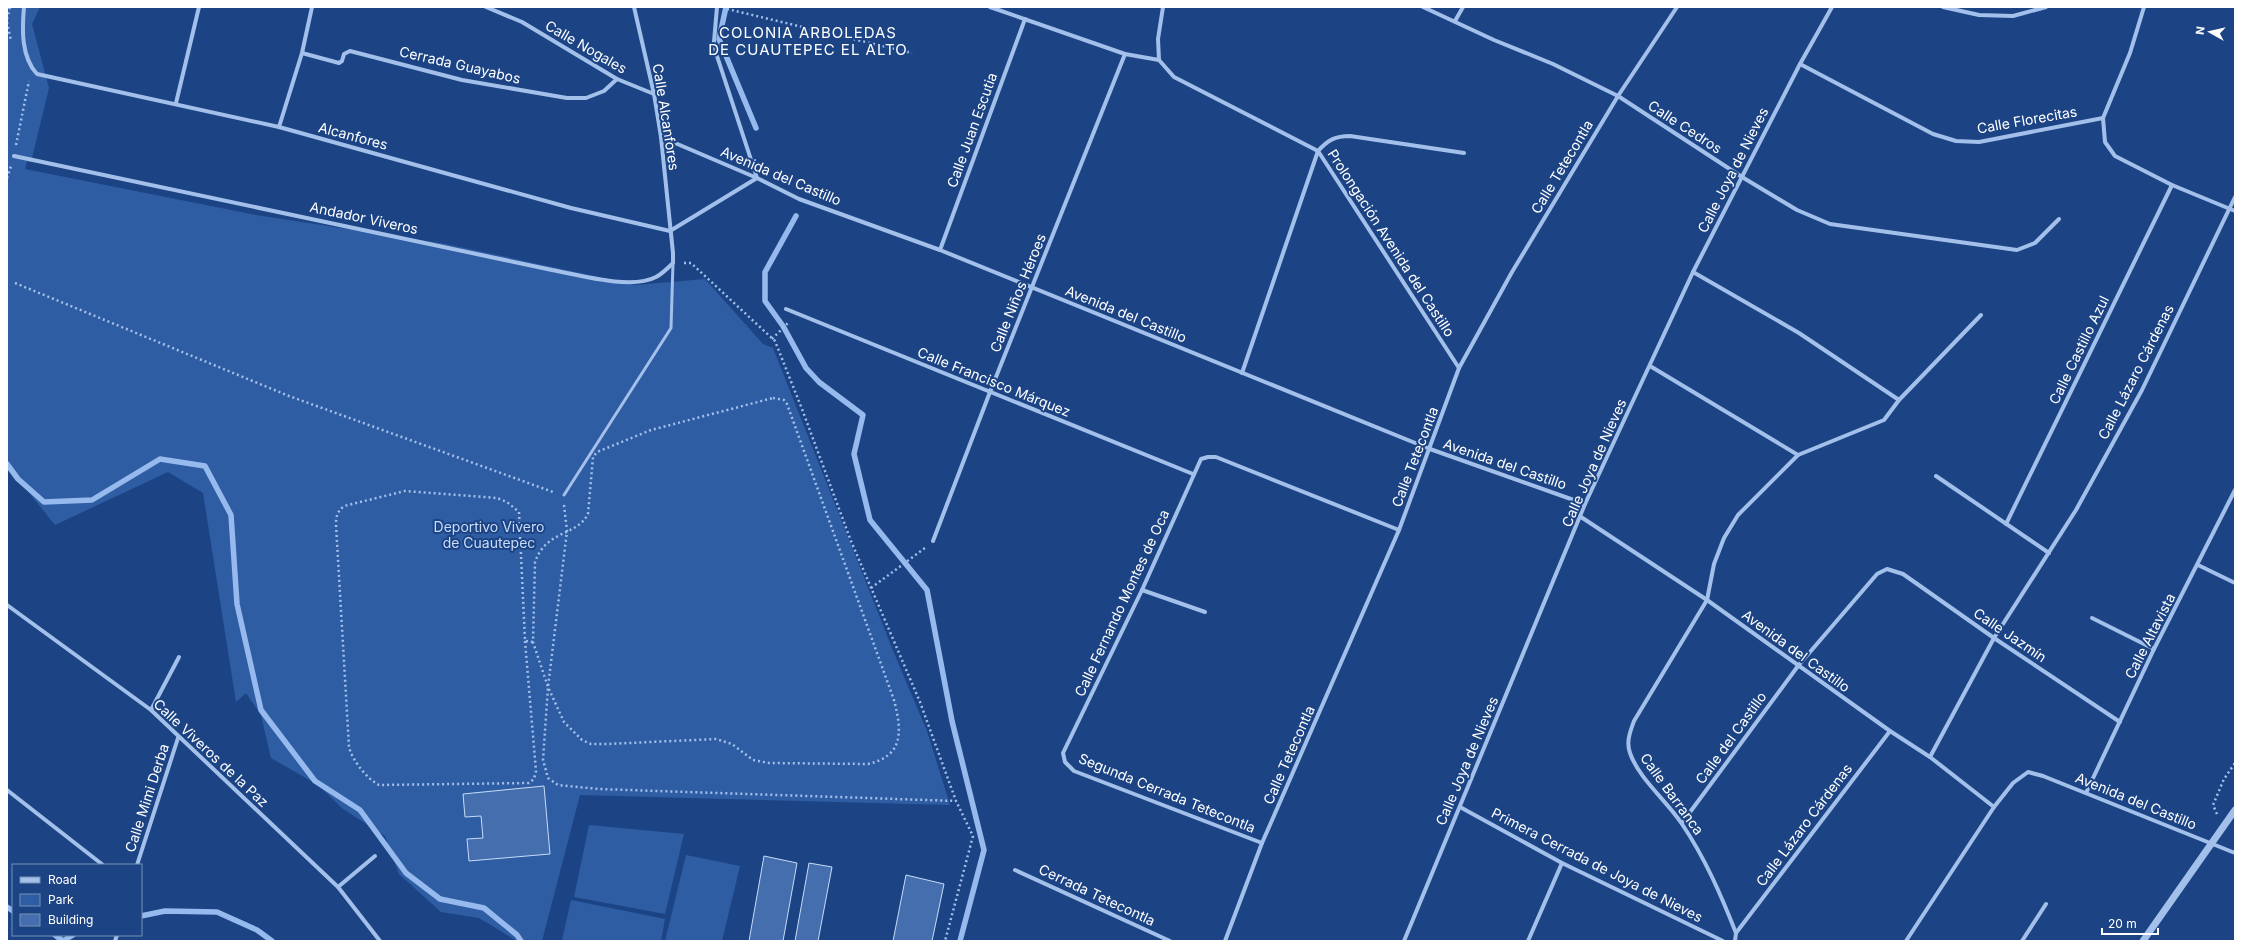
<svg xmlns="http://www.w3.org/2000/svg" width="2242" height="948" font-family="Inter,sans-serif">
	<rect width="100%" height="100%" fill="#1c4485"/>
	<g fill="#2f5da3">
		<polygon points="7,7 40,7 32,24 49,88 31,162 27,161 25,169 256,215 446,244 636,285 705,279 763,344 773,348 894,653 927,731 950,805 580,795 542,941 517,941 479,918 441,912 399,874 385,836 343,809 318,785 271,758 261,715 246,693 236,702 203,493 168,472 55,525 18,479 7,468"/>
		<polygon points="589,825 684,834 665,914 574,897"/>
		<polygon points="686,855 740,866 722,941 665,941"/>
		<polygon points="571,900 665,919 661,941 562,940"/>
	</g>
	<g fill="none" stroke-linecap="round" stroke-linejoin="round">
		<g stroke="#96baed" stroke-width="5.5">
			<polyline points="726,7 719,39 756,128"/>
			<polyline points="796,216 765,272 765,301 783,326 806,368 819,382 863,415 854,454 870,520 927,590 952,721 984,850 960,941"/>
			<polyline points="7,464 18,479 44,502 92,500 160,459 205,466 231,515 237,604 261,710 315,781 360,810 406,873 440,899 484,908 517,935 521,941"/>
			<polyline points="7,907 13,911"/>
			<polyline points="141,916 165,911 217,912 257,930 272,941"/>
			<polyline points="55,935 63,941 73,935"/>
		</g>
	</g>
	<g fill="#446eae" stroke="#c8dbf8">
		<polygon points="544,786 550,854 469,861 467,839 483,838 481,816 465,817 463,794"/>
		<polygon points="764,856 797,863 783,941 749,941"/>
		<polygon points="809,863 832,867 818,941 795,941"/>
		<polygon points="906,875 944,884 932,941 893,941"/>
	</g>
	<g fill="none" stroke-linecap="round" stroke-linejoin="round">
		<g stroke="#a3c0eb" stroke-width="2.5" stroke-dasharray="2 3" stroke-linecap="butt">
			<polyline points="727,9 912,53"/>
			<polyline points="7,19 10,7"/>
			<polyline points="7,22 11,41"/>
			<polyline points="16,145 29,81"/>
			<polyline points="7,178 11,166"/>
			<polyline points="684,263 691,263 775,341 802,409 851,541 920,702 956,801 973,836 945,941"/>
			<polyline points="15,283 289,396 553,492"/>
			<polyline points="772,339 789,322"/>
			<path d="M773,398L784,400L787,404L894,700C902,731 904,756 868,764L769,763L753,760L732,744L716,739L607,744H591L582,740L564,722L548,687L533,642L535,562C547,529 576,537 588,514L593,457L597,452L651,430Z"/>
			<polyline points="564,505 567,531 548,687 543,760 548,778 558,785 599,789 956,801"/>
			<polyline points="871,588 925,548"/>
			<path d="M525,641L536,771L534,779L529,783L379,785C367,779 352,760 349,747L336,525C336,516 337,512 344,506L405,491L497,498L507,502L519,512L525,641L533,642"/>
			<polyline points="2217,814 2213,805 2224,779 2235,763"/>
		</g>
		<polyline stroke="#a3c0eb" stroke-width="3" points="564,495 671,328 673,263"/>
		<g stroke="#a3c0eb" stroke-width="4">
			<path d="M24,7C22,29 21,57 37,74L279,127L571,208L670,231"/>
			<polyline points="486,7 522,22 617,79 654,94"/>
			<polyline points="990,7 1125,54 1159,60 1174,77 1318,151 1459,368"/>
			<polyline points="1423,7 1494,40 1553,64 1618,96 1742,177 1797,210 1830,224 2017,250 2035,243 2059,219"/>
			<polyline points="1943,7 1979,15 2013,16 2046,7"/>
			<polyline points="2144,7 2130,53 2103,118 2105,142 2115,156 2172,185 2235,211"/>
			<polyline points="1455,21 1463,7"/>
			<polyline points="302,53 339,63 342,61 344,54 350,51 462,80 567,98 586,98 604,91 617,79"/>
			<polyline points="1159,60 1158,39 1163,7"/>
			<polyline points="1800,64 1933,134 1956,141 1979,142 2103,118"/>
			<polyline points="176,103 199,7"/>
			<polyline points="279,127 302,53 312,7"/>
			<polyline points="661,137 757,178 799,199 940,250 1430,449 1585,504"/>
			<path d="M14,156L552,270C579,275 631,290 656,277C662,274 668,268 673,263V253L661,137L654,94L634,7"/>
			<polyline points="670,231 757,178 716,53 714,42 717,7"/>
			<polyline points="940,250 1025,19"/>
			<polyline points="1693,272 1799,333 1899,400"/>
			<polyline points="786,309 1193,474"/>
			<polyline points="1650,366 1798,455"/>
			<path d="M1242,373L1318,151C1328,140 1335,136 1350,136L1464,153"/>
			<polyline points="1936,476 2049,553"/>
			<polyline points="1581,517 1707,600 1890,731 1930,757 1994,807"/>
			<polyline points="2006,524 2172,185"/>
			<polyline points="933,541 990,392 1125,54"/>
			<polyline points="2198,565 2235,583"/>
			<polyline points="1142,590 1205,612"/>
			<polyline points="7,605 151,710 338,887 380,941"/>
			<polyline points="2092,618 2154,649"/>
			<polyline points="151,710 179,657"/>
			<polyline points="1930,757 1994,638 2076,510 2142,390 2235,197"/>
			<polyline points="7,790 103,865"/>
			<polyline points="2086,793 2154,649 2235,490"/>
			<polyline points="1460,807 1562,863 1723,941"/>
			<polyline points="1682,823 1798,666 1877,574 1887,569 1903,574 1994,638 2120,722"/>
			<polyline points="1262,843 1074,771 1065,762 1063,753 1142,590 1201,459 1208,457 1216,457 1399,530"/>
			<polyline points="137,865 178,738"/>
			<polyline points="1015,870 1170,941"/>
			<polyline points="338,887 375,856"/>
			<polyline points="1736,933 1890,731"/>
			<polyline points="115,941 117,935"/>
			<polyline points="1225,941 1262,843 1399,530 1459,368 1512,272 1618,96 1677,7"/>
			<polyline points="1404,941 1585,504 1693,272 1800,64 1832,7"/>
			<polyline points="1528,941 1562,863"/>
			<path d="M1735,941L1736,933C1721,895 1705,858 1682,824C1667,801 1639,779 1630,753C1626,742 1630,732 1634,721L1707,600L1714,564L1724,538L1738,515L1798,455L1884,420L1899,400L1981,315"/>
			<polyline points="1906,941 1994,807 2013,783 2028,772 2043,776 2235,853"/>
			<polyline points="2022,941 2046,904"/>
		</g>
		<polyline stroke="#a3c0eb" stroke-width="7" points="2143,941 2235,810"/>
	</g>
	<g text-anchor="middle" stroke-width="4" stroke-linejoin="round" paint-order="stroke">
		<g font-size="14" fill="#fff" stroke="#1c4485">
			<text transform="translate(586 47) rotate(30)" y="5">Calle Nogales</text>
			<text transform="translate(460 65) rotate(13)" y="5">Cerrada Guayabos</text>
			<text transform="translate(666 117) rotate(81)" y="5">Calle Alcanfores</text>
			<text transform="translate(2027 120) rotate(-10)" y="5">Calle Florecitas</text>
			<text transform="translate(1685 127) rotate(33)" y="5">Calle Cedros</text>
			<text transform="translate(972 130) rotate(-70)" y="5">Calle Juan Escutia</text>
			<text transform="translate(353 136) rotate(15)" y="5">Alcanfores</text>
			<text transform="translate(1562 167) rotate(-59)" y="5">Calle Tetecontla</text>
			<text transform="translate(1733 170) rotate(-63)" y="5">Calle Joya de Nieves</text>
			<text transform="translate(781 176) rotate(23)" y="5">Avenida del Castillo</text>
			<text transform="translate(364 218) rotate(12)" y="5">Andador Viveros</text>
			<text transform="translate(1391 243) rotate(57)" y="5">Prolongación Avenida del Castillo</text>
			<text transform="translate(1018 293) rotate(-68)" y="5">Calle Niños Héroes</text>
			<text transform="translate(1126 314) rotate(22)" y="5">Avenida del Castillo</text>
			<text transform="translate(2079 350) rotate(-64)" y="5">Calle Castillo Azul</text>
			<text transform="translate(2136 372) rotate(-63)" y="5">Calle Lázaro Cárdenas</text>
			<text transform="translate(994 382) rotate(22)" y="5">Calle Francisco Márquez</text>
			<text transform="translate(1415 457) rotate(-69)" y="5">Calle Tetecontla</text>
			<text transform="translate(1594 463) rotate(-66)" y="5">Calle Joya de Nieves</text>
			<text transform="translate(1505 464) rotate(19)" y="5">Avenida del Castillo</text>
			<text transform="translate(1122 603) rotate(-65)" y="5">Calle Fernando Montes de Oca</text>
			<text transform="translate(2010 635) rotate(34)" y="5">Calle Jazmín</text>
			<text transform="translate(2150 636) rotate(-63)" y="5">Calle Altavista</text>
			<text transform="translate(1796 651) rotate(36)" y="5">Avenida del Castillo</text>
			<text transform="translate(1731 738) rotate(-54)" y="5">Calle del Castillo</text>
			<text transform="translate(211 753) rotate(43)" y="5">Calle Viveros de la Paz</text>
			<text transform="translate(1289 755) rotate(-66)" y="5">Calle Tetecontla</text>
			<text transform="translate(1467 761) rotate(-67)" y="5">Calle Joya de Nieves</text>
			<text transform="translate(1167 793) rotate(22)" y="5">Segunda Cerrada Tetecontla</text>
			<text transform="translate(1672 794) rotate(54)" y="5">Calle Barranca</text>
			<text transform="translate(147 798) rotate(-72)" y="5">Calle Mimi Derba</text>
			<text transform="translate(2136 801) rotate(22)" y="5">Avenida del Castillo</text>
			<text transform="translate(1804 825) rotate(-53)" y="5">Calle Lázaro Cárdenas</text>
			<text transform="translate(1597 865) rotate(27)" y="5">Primera Cerrada de Joya de Nieves</text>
			<text transform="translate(1097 895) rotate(25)" y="5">Cerrada Tetecontla</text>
		</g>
		<g font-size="14" fill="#c8dbf8" stroke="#1c4485">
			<text x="489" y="532">Deportivo Vivero<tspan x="489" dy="16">de Cuautepec</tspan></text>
		</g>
		<g font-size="15" letter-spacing="1" fill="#fff" stroke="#1c4485">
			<text x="808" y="38">COLONIA ARBOLEDAS<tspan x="808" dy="17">DE CUAUTEPEC EL ALTO</tspan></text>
		</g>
	</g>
	<rect width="2242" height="948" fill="none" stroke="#ffffff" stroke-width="16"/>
	<rect x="12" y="864" width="130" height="72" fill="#1c4485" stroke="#778fb6"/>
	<rect x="20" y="877" width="20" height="6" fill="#a3c0eb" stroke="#778fb6"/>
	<text x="48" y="884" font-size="12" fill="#ffffff">Road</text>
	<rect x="20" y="894" width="20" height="12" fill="#2f5da3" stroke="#778fb6"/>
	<text x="48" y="904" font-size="12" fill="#ffffff">Park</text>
	<rect x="20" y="914" width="20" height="12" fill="#446eae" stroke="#778fb6"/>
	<text x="48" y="924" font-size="12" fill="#ffffff">Building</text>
	<g transform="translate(2210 32) rotate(278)" stroke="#1c4485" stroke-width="3" paint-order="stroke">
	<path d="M0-3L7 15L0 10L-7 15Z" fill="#ffffff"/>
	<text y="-6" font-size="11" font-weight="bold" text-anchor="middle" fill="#ffffff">N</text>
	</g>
	<path d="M2102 928v6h56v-6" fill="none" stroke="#ffffff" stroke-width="2"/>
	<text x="2108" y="928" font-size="12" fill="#ffffff" stroke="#1c4485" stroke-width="3" paint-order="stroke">20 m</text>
</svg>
